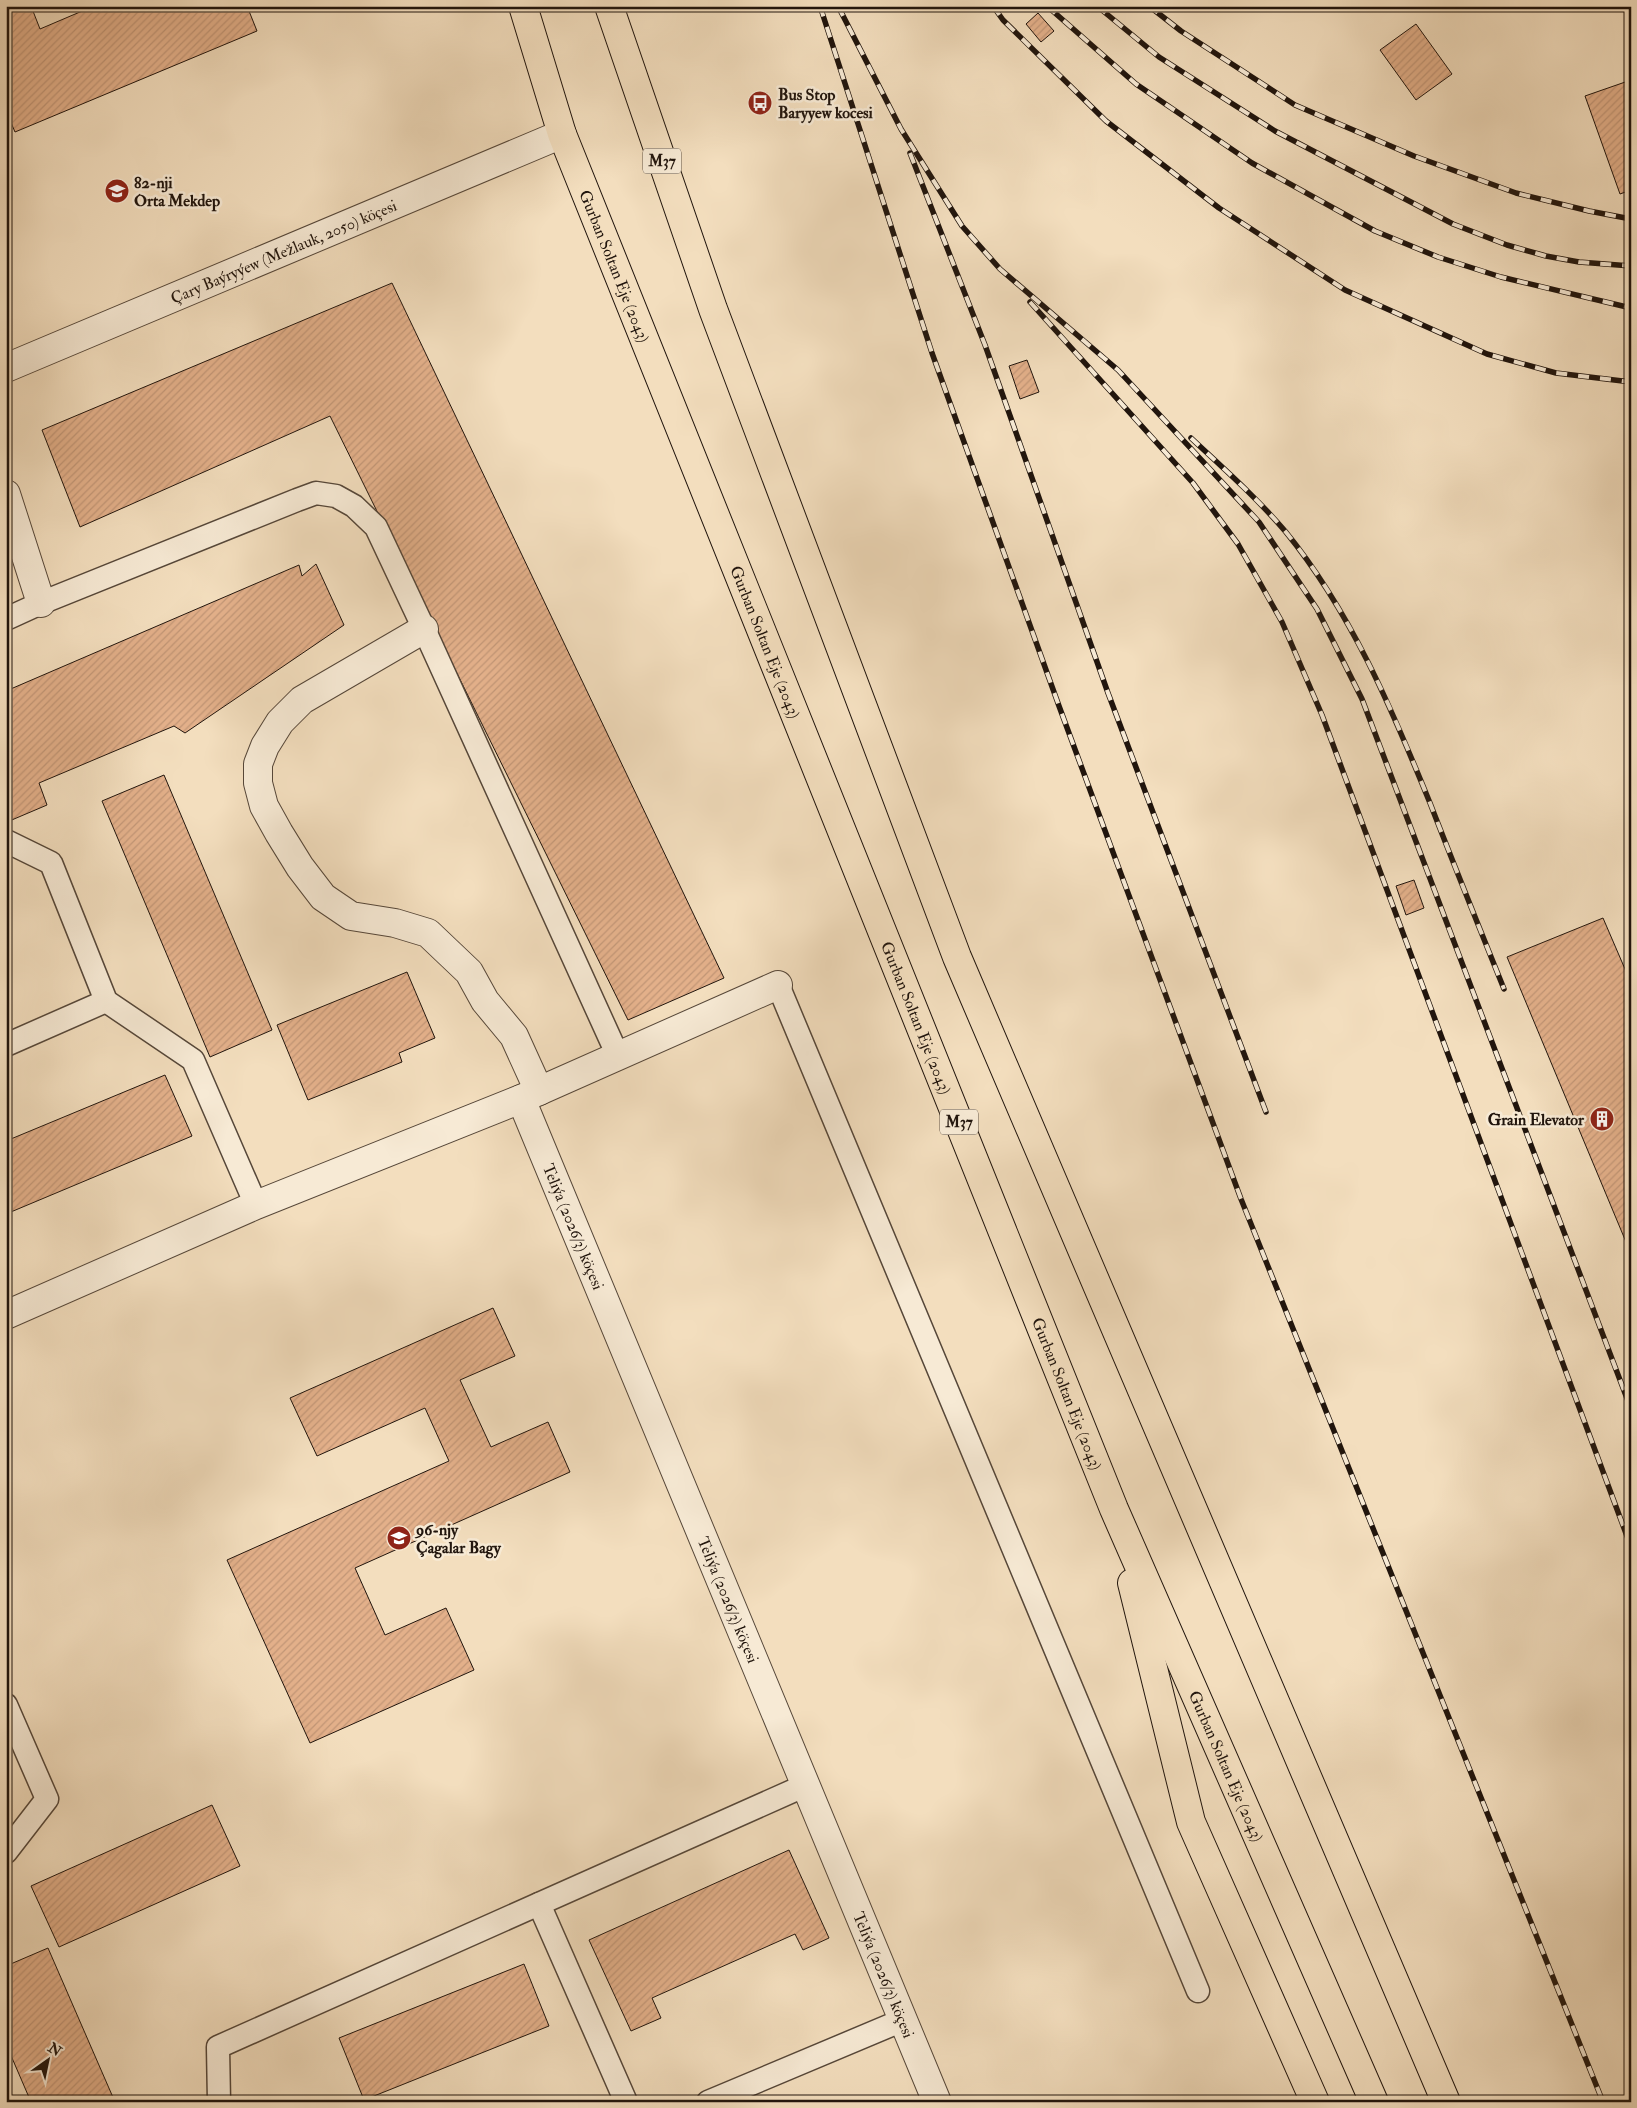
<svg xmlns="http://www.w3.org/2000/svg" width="1637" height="2108" font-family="'IM FELL Double Pica',serif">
	<defs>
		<pattern id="building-hatch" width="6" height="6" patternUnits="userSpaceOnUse" patternTransform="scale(1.25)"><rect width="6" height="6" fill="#e3b08a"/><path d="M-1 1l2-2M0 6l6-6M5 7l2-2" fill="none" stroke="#c29676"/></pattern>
	</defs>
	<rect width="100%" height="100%" fill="#f3debe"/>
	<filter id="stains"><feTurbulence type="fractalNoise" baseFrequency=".004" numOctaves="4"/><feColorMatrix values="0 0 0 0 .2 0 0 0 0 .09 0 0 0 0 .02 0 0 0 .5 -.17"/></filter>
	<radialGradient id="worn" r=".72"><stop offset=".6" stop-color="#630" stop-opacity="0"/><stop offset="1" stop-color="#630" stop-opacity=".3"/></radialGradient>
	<g fill="url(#building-hatch)" stroke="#21150d">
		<polygon points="6,6 31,6 40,29 94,6 247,6 257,31 15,132 6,111"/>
		<polygon points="1038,13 1054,31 1041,42 1026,24"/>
		<polygon points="1416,24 1452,74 1416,100 1380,50"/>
		<polygon points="1631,80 1631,190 1620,194 1585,96"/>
		<polygon points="392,283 724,978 628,1020 330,416 80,527 42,430"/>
		<polygon points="1027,360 1039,392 1020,399 1009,366"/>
		<polygon points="316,564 344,625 185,733 174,726 39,783 47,805 7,822 6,691 299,565 302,576"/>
		<polygon points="164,775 272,1030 210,1057 102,801"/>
		<polygon points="1414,880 1424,908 1406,915 1396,886"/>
		<polygon points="1603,918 1631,983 1631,1254 1507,957"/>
		<polygon points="407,972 435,1038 399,1053 402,1062 308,1100 277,1025"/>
		<polygon points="165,1075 192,1136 6,1214 6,1141"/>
		<polygon points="493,1308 515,1356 460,1380 491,1447 548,1422 570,1472 355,1568 385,1635 446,1608 474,1670 310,1743 227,1560 449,1461 425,1408 317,1456 290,1398"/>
		<polygon points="212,1805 240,1866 59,1947 31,1886"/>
		<polygon points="789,1850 829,1938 803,1950 795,1934 652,1998 661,2018 631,2031 589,1940"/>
		<polygon points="48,1948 115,2102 31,2102 6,2044 6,1966"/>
		<polygon points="524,1964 549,2026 364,2100 339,2038"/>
	</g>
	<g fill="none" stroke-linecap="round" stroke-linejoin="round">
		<defs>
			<g id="lane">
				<polyline points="6,619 41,603 297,500 316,493 336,496 354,506 376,527 424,629 618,1056"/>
				<polyline points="6,841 51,863 106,1001 193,1060 256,1205"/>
				<polyline points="778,985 1198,1991"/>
				<polyline points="6,1045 106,1001"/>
				<polyline points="6,1705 47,1799 6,1852"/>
				<polyline points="539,1904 626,2102"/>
				<polyline points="219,2102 218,2047 806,1785"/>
				<polyline points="708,2102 903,2020"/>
			</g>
			<g id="street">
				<path id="s1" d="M6,368L562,134"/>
				<polyline points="6,494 41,603"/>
				<polyline points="424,629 302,700 280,722 265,746 258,764 258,783 264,806 279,833 300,867 323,897 351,916 395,923 428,933 469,972 485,1001 514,1036 539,1091"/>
				<path id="s2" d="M521,1099L937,2102"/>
				<polyline points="6,1315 256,1205 521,1099 778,985"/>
			</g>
			<g id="highway">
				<path id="s3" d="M523,6L562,134L1114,1509L1374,2102"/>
				<polyline points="609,6 713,309 957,957 1446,2102"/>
				<polyline points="1132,1583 1191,1822 1315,2102"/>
			</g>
		</defs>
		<use href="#lane" stroke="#564739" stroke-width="25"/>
		<use href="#street" stroke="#564739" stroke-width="30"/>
		<use href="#highway" stroke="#21150d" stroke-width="30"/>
		<use href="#lane" stroke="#f7ead5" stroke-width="22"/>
		<use href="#street" stroke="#f7ead5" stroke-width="28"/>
		<use href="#highway" stroke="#f3debe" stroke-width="28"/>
		<defs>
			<g id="rail">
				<polyline points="820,6 932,353 1059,706 1241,1199 1603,2102"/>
				<polyline points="838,6 901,129 962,226 1000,269 1118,370 1259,522 1317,609 1362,699 1631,1409"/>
				<polyline points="993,6 1003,20 1106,121 1219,208 1345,290 1487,354 1556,373 1631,382"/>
				<polyline points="1047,6 1136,84 1252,163 1375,231 1438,257 1501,277 1631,308"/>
				<polyline points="1097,6 1159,57 1275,131 1453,224 1507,245 1546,256 1579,262 1631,266"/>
				<polyline points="1149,6 1181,31 1295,105 1414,156 1516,193 1589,211 1631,219"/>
				<polyline points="910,153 985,345 1108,693 1266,1112"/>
				<polyline points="1030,302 1193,483 1238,544 1282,622 1322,715 1631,1547"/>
				<path d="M1191,438C1223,468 1257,498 1285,531C1351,612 1391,707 1430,803C1454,865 1479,927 1504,989"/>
			</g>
		</defs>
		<use href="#rail" stroke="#21150d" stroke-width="5.5"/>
		<use href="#rail" stroke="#f7ead5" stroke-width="4" stroke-dasharray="11" stroke-linecap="butt"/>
	</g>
	<defs>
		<symbol id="bus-disc" viewBox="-11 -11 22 22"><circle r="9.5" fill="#8f2418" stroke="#f7ead5"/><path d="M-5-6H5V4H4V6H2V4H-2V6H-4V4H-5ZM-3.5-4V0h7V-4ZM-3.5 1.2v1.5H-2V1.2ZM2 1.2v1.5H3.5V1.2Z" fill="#fff"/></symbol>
		<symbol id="school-disc" viewBox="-11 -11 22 22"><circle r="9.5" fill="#8f2418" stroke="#f7ead5"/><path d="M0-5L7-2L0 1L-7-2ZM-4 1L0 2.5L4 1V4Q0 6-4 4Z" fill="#fff"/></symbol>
		<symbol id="building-disc" viewBox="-11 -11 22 22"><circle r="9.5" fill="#8f2418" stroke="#f7ead5"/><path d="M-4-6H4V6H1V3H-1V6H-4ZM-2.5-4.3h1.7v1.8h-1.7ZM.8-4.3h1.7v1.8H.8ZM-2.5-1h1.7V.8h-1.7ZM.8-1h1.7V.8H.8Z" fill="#fff"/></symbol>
	</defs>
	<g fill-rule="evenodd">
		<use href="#bus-disc" x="746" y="89" width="28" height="28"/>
		<use href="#school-disc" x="103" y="177" width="28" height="28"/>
		<use href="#building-disc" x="1588" y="1105" width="28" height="28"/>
		<use href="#school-disc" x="385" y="1524" width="28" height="28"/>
	</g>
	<g text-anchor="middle" stroke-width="5" stroke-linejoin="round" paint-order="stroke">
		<g fill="#f7ead5" stroke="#615549" stroke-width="1">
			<rect x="643" y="148.5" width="38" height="25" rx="4"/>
			<rect x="940" y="1109.5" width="38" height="25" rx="4"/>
		</g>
		<g font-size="15" font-weight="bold" fill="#21150d">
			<text x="662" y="166">M37</text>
			<text x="959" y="1127">M37</text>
		</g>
		<g font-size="16" font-weight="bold" fill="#21150d" stroke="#f7ead5" text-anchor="start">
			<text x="778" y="100">Bus Stop<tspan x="778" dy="18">Baryyew kocesi</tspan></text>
			<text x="134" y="188">82-nji<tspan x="134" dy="18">Orta Mekdep</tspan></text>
			<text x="1584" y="1125" text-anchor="end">Grain Elevator</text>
			<text x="416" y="1535">96-njy<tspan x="416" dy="18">Çagalar Bagy</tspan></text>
		</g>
		<g font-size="16" fill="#21150d" stroke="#f7ead5">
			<text dy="6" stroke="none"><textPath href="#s1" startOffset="301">Çary Baýryýew (Mežlauk, 2050) köçesi</textPath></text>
			<text dy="6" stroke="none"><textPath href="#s3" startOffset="276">Gurban Soltan Eje (2043)</textPath></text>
			<text dy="6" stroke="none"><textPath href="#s3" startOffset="681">Gurban Soltan Eje (2043)</textPath></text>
			<text dy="6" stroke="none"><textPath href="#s3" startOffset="1086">Gurban Soltan Eje (2043)</textPath></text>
			<text dy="6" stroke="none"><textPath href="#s2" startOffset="138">Teliýa (2026/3) köçesi</textPath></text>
			<text dy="6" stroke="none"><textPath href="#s3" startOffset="1491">Gurban Soltan Eje (2043)</textPath></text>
			<text dy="6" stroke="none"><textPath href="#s2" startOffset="542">Teliýa (2026/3) köçesi</textPath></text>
			<text dy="6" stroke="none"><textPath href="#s3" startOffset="1896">Gurban Soltan Eje (2043)</textPath></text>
			<text dy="6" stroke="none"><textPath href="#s2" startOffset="948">Teliýa (2026/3) köçesi</textPath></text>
		</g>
	</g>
	<rect width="1637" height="2108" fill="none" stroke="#f3debe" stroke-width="25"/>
	<rect x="8" y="8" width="1622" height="2093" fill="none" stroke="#21150d" stroke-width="2.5"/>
	<rect x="12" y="12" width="1612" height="2083" fill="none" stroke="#21150d"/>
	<g transform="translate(48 2060) rotate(33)" stroke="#f7ead5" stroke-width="4" paint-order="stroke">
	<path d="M0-4L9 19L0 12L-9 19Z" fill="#21150d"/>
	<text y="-8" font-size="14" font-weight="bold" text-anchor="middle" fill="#21150d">N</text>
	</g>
	<rect width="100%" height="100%" filter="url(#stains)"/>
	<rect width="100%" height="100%" fill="url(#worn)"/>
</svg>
